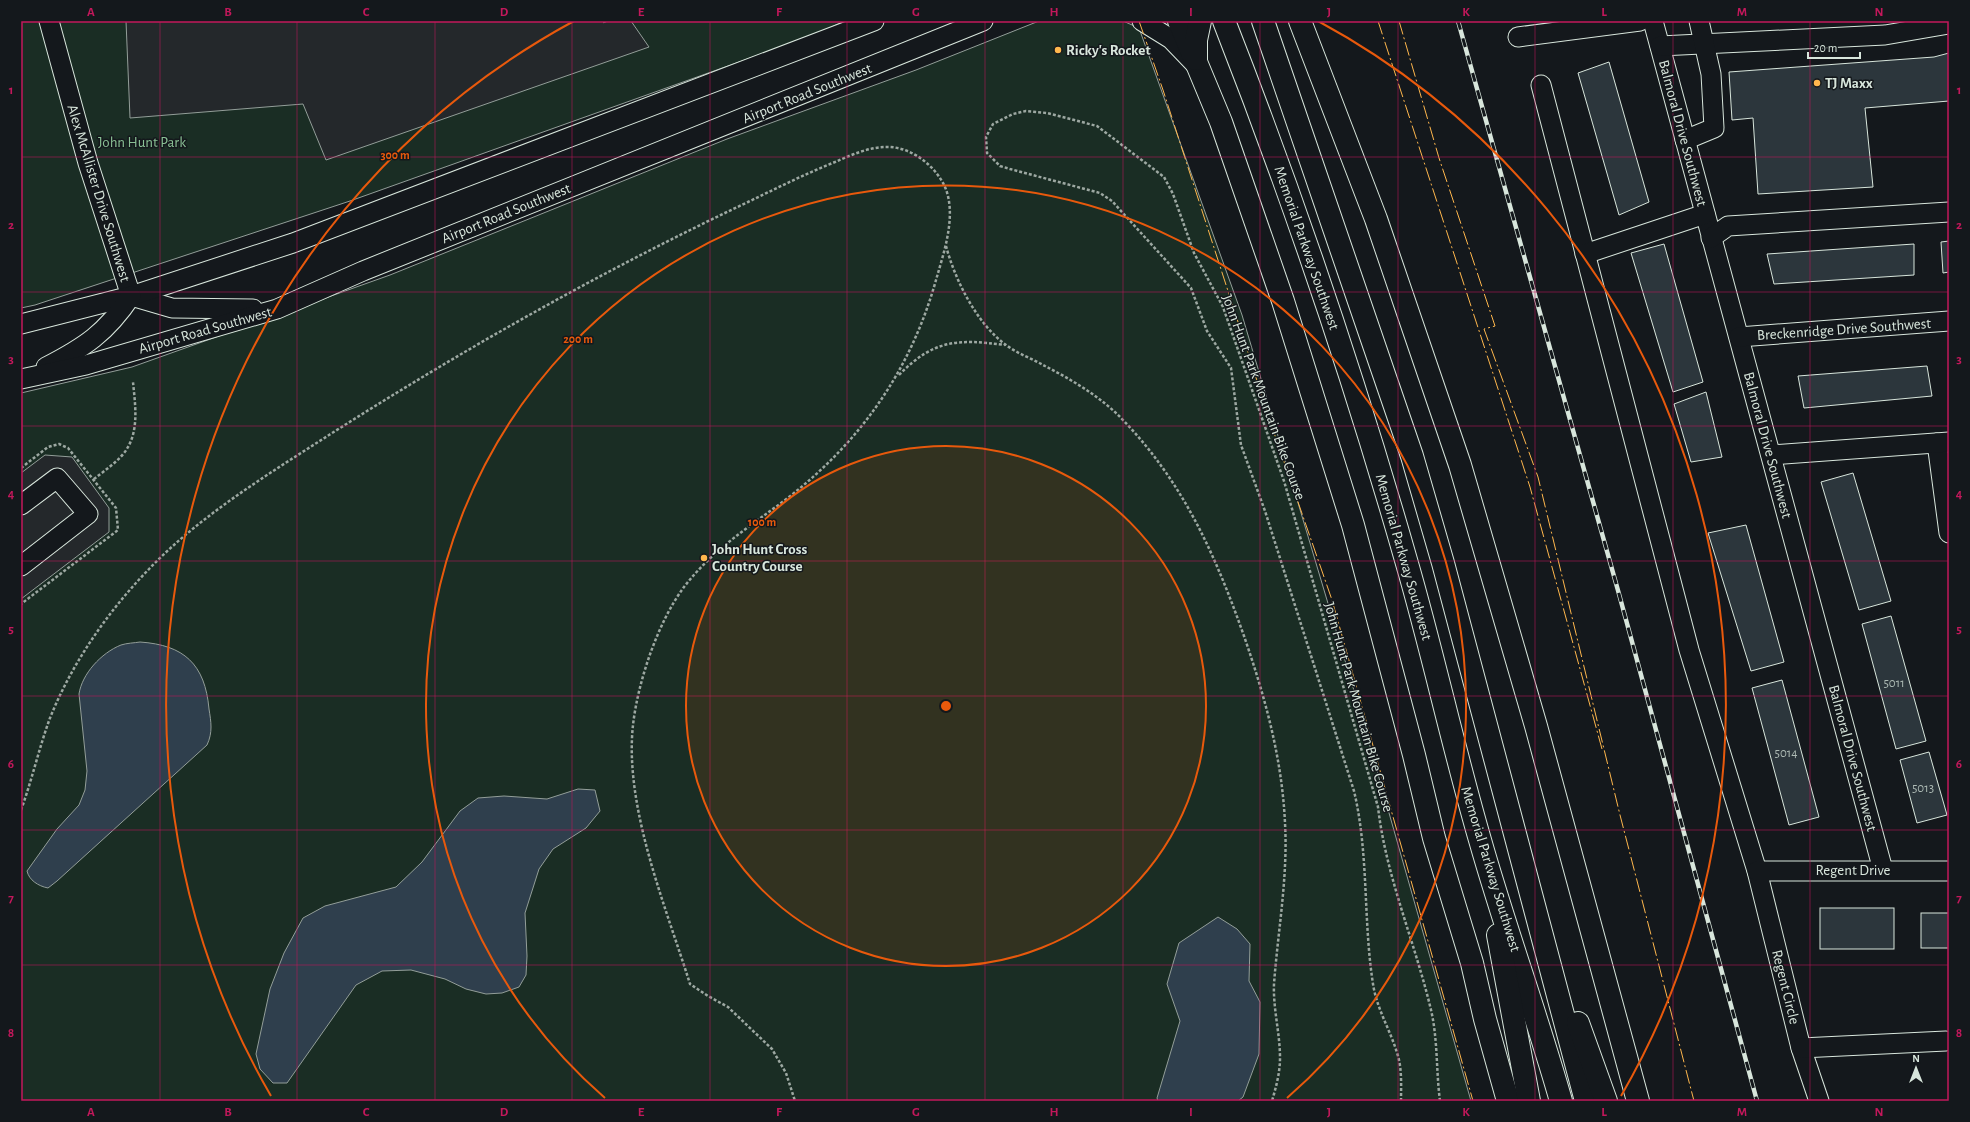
<svg xmlns="http://www.w3.org/2000/svg" width="1970" height="1122" font-family="'Alegreya Sans',sans-serif">
	<rect width="100%" height="100%" fill="#14181c"/>
	<g fill="#1a2d24" stroke="#939e99">
		<polygon points="21,21 845,21 809,37 350,201 35,305 21,308"/>
		<polygon points="1039,21 1123,21 1139,28 1242,315 1358,704 1471,1101 21,1101 21,393 132,367 390,275 727,139 916,70"/>
	</g>
	<g fill="#24282b" stroke="#939e99">
		<polygon points="126,21 631,21 649,47 326,160 303,104 130,118"/>
		<polygon points="45,455 72,457 109,508 109,532 21,599 21,473"/>
	</g>
	<g fill="#2f3f4d" stroke="#939e99">
		<path d="M140,642C184,645 205,664 209,709C211,722 213,732 207,745L57,881L48,888C38,886 29,880 27,871L57,829L79,805L85,790L87,771L79,694C82,674 101,653 121,645C127,643 134,643 140,642Z"/>
		<polygon points="578,789 595,790 600,811 586,828 553,849 539,869 525,913 527,956 526,975 519,987 502,993 486,994 466,989 445,979 411,970 382,971 356,985 287,1083 273,1083 260,1069 256,1054 270,989 284,953 303,918 325,906 396,887 422,862 460,811 478,798 504,796 547,799"/>
		<polygon points="1218,917 1237,929 1250,944 1249,981 1260,1002 1259,1054 1243,1097 1238,1101 1158,1101 1157,1098 1180,1021 1167,984 1179,943"/>
	</g>
	<g fill="#2c363c" stroke="#d8e6dc">
		<polygon points="1949,53 1949,101 1865,108 1873,187 1758,194 1753,118 1732,120 1729,72 1934,57"/>
		<polygon points="1609,62 1649,202 1619,215 1578,73"/>
		<polygon points="1949,241 1949,272 1943,273 1941,242"/>
		<polygon points="1664,244 1703,382 1673,392 1631,253"/>
		<polygon points="1914,244 1914,275 1774,284 1767,254"/>
		<polygon points="1927,366 1932,396 1804,408 1798,376"/>
		<polygon points="1706,392 1722,457 1691,462 1674,404"/>
		<polygon points="1853,473 1891,601 1859,610 1821,482"/>
		<polygon points="1746,525 1784,662 1751,671 1708,533"/>
		<polygon points="1891,616 1926,741 1896,749 1862,624"/>
		<polygon points="1782,680 1819,817 1789,825 1752,688"/>
		<polygon points="1929,752 1947,815 1917,823 1900,760"/>
		<rect x="1820" y="908" width="74" height="41"/>
		<rect x="1921" y="913" width="28" height="35"/>
	</g>
	<g fill="none" stroke-linecap="round" stroke-linejoin="round">
		<defs>
			<g id="minor">
				<polyline points="49,21 88,163 131,296"/>
				<polyline points="1142,21 1171,39 1195,64"/>
				<polyline points="1653,21 1883,870"/>
				<polyline points="1518,37 1640,21"/>
				<polyline points="1660,46 1885,35 1949,24"/>
				<polyline points="1541,85 1689,650 1757,871 1801,1048 1819,1101"/>
				<polyline points="1685,140 1714,128 1711,74 1699,21"/>
				<polyline points="1711,238 1728,226 1949,212"/>
				<polyline points="1585,254 1705,214"/>
				<polyline points="131,296 172,308 253,309"/>
				<polyline points="21,324 131,296 293,243 874,21"/>
				<polyline points="1739,337 1949,321"/>
				<path d="M46,367C85,347 106,333 131,296"/>
				<polyline points="21,379 86,365 277,309 363,271 983,21"/>
				<polyline points="1937,443 1949,533"/>
				<polyline points="1771,455 1949,442"/>
				<polyline points="21,505 57,478 88,514 21,566"/>
				<polyline points="1757,871 1949,871"/>
				<polyline points="1801,1048 1946,1041"/>
			</g>
			<g id="major">
				<polyline points="1179,21 1221,122 1283,301 1353,525 1414,755 1434,838 1472,963 1485,1019 1508,1101"/>
				<polyline points="1300,21 1376,219 1460,465 1536,726 1638,1101"/>
				<polyline points="1196,59 1196,40 1200,21"/>
			</g>
			<g id="highway">
				<path d="M1224,21C1293,197 1354,378 1406,560C1433,653 1453,747 1480,840C1505,928 1536,1013 1561,1101"/>
				<polyline points="1263,21 1412,456 1443,563 1586,1101"/>
				<polyline points="1498,935 1529,1101"/>
				<polyline points="1578,1023 1606,1101"/>
			</g>
		</defs>
		<use href="#minor" stroke="#d8e6dc" stroke-width="21"/>
		<use href="#major" stroke="#d8e6dc" stroke-width="24"/>
		<use href="#highway" stroke="#d8e6dc" stroke-width="24"/>
		<g stroke="#9da8a2" stroke-width="2.5" stroke-dasharray="3 2" stroke-linecap="butt">
			<polyline points="603,22 606,21"/>
			<path d="M946,246C955,280 977,324 1006,345C1018,354 1033,359 1045,366C1072,380 1101,397 1122,419C1183,482 1215,554 1244,636C1265,697 1282,758 1285,823C1288,877 1278,930 1274,984C1273,1009 1280,1033 1280,1058C1280,1073 1276,1087 1272,1101"/>
			<path d="M899,375C934,339 958,339 1005,345"/>
			<polyline points="21,468 48,447 59,444 68,448 116,508 118,530 21,604"/>
			<path d="M94,479C105,470 121,460 128,447C139,428 135,403 133,382"/>
			<path d="M21,810C32,780 39,748 50,718C72,663 108,611 150,568C201,515 267,475 329,435C464,349 604,270 748,202C777,188 805,174 835,162C851,155 869,147 886,147C910,146 935,165 945,187C957,215 944,252 936,280C911,369 862,440 789,497C751,526 714,548 684,587C658,622 638,681 633,725C624,807 666,907 690,984L708,996L728,1007L772,1049L786,1073L795,1101"/>
			<path d="M1401,1101C1401,1086 1402,1070 1398,1056C1391,1031 1377,1010 1373,984C1363,920 1369,854 1354,791L1265,511L1241,445L1231,368L1207,331L1191,288L1112,201L1100,193L1010,169L1000,166L987,153L986,137L993,124L1013,114L1026,111L1047,113L1097,126L1164,177L1173,194L1194,253L1223,307L1284,481L1378,807C1386,877 1415,942 1431,1010C1438,1040 1436,1071 1440,1101"/>
		</g>
		<use href="#minor" stroke="#14181c" stroke-width="19"/>
		<use href="#major" stroke="#14181c" stroke-width="22"/>
		<use href="#highway" stroke="#14181c" stroke-width="22"/>
		<defs>
			<polyline id="rail" points="1458,21 1619,594 1757,1101"/>
		</defs>
		<use href="#rail" stroke="#d8e6dc" stroke-width="4.5"/>
		<use href="#rail" stroke="#14181c" stroke-width="3" stroke-dasharray="9" stroke-linecap="butt"/>
		<g stroke="#ffb74d" stroke-width="1" stroke-dasharray="14 3 2 3" stroke-linecap="butt">
			<polyline points="1139,21 1163,90 1272,427 1332,600 1473,1101"/>
			<polyline points="1378,21 1530,487 1602,749"/>
			<polyline points="1399,21 1439,158 1495,326 1484,329 1538,477 1620,815 1694,1101"/>
		</g>
	</g>
	<path fill="none" stroke="#c2185b" stroke-width="1" stroke-opacity="0.55" d="M160,21V1101M297,21V1101M435,21V1101M572,21V1101M710,21V1101M847,21V1101M985,21V1101M1123,21V1101M1260,21V1101M1398,21V1101M1535,21V1101M1673,21V1101M1810,21V1101M21,157H1949M21,292H1949M21,426H1949M21,561H1949M21,696H1949M21,830H1949M21,965H1949"/>
	<circle cx="946" cy="706" r="260" fill="#e8590c" fill-opacity=".12"/>
	<g fill="none" stroke="#e8590c" stroke-width="2">
		<circle cx="946" cy="706" r="260"/>
		<path d="M605 1098A520 520 0 1 1 1287 1098"/>
		<path d="M271 1096A779 779 0 0 1 574 21M1318 21A779 779 0 0 1 1621 1096"/>
	</g>
	<g fill="#ffb74d" stroke="#14181c" stroke-width="1.5">
		<circle cx="1058" cy="50" r="4"/>
		<circle cx="1817" cy="83" r="4"/>
		<circle cx="704" cy="558" r="4"/>
	</g>
	<g text-anchor="middle" stroke-width="3" stroke-linejoin="round" paint-order="stroke">
		<g font-size="13" fill="#adbab4">
			<text x="1894" y="687">5011</text>
			<text x="1786" y="757">5014</text>
			<text x="1923" y="792">5013</text>
		</g>
		<g font-size="15" font-weight="bold" fill="#d8e6dc" stroke="#14181c" text-anchor="start">
			<text x="1066" y="55">Ricky's Rocket</text>
			<text x="1825" y="88">TJ Maxx</text>
			<text x="712" y="554">John Hunt Cross<tspan x="712" dy="17">Country Course</tspan></text>
		</g>
		<g font-size="15" fill="#d8e6dc" stroke="#14181c">
			<text transform="translate(807 93) rotate(-22)" y="5">Airport Road Southwest</text>
			<text transform="translate(1683 133) rotate(75)" y="5">Balmoral Drive Southwest</text>
			<text transform="translate(99 193) rotate(73)" y="5">Alex McAllister Drive Southwest</text>
			<text transform="translate(506 213) rotate(-22)" y="5">Airport Road Southwest</text>
			<text transform="translate(1307 248) rotate(71)" y="5">Memorial Parkway Southwest</text>
			<text transform="translate(1844 329) rotate(-4)" y="5">Breckenridge Drive Southwest</text>
			<text transform="translate(205 330) rotate(-16)" y="5">Airport Road Southwest</text>
			<text transform="translate(1264 397) rotate(70)" y="5">John Hunt Park Mountain Bike Course</text>
			<text transform="translate(1768 445) rotate(75)" y="5">Balmoral Drive Southwest</text>
			<text transform="translate(1404 557) rotate(74)" y="5">Memorial Parkway Southwest</text>
			<text transform="translate(1359 707) rotate(74)" y="5">John Hunt Park Mountain Bike Course</text>
			<text transform="translate(1853 758) rotate(75)" y="5">Balmoral Drive Southwest</text>
			<text transform="translate(1491 869) rotate(73)" y="5">Memorial Parkway Southwest</text>
			<text x="1853" y="875">Regent Drive</text>
			<text transform="translate(1786 987) rotate(76)" y="5">Regent Circle</text>
		</g>
		<g font-size="15" fill="#8ac095" stroke="#14181c">
			<text x="142" y="147">John Hunt Park</text>
		</g>
	</g>
	<circle cx="946" cy="706" r="6" fill="#e8590c" stroke="#14181c" stroke-width="2"/>
	<g font-size="12" text-anchor="middle" font-weight="bold" fill="#e8590c" stroke="#14181c" stroke-width="3" stroke-linejoin="round" paint-order="stroke">
		<text x="395" y="159">300 m</text>
		<text x="578" y="343">200 m</text>
		<text x="762" y="526">100 m</text>
	</g>
	<rect width="1970" height="1122" fill="none" stroke="#14181c" stroke-width="44"/>
	<g transform="translate(1916 1068)" stroke="#14181c" stroke-width="3" paint-order="stroke">
	<path d="M0-3L7 15L0 10L-7 15Z" fill="#d8e6dc"/>
	<text y="-6" font-size="11" font-weight="bold" text-anchor="middle" fill="#d8e6dc">N</text>
	</g>
	<path d="M1808 52v6h52v-6" fill="none" stroke="#d8e6dc" stroke-width="2"/>
	<text x="1814" y="52" font-size="12" fill="#d8e6dc" stroke="#14181c" stroke-width="3" paint-order="stroke">20 m</text>
	<rect x="22" y="22" width="1926" height="1078" fill="none" stroke="#c2185b" stroke-width="1.5"/>
	<g font-size="13" text-anchor="middle" font-weight="bold" fill="#c2185b">
		<text x="91" y="16">A</text>
		<text x="228" y="16">B</text>
		<text x="366" y="16">C</text>
		<text x="504" y="16">D</text>
		<text x="641" y="16">E</text>
		<text x="779" y="16">F</text>
		<text x="916" y="16">G</text>
		<text x="1054" y="16">H</text>
		<text x="1191" y="16">I</text>
		<text x="1329" y="16">J</text>
		<text x="1466" y="16">K</text>
		<text x="1604" y="16">L</text>
		<text x="1742" y="16">M</text>
		<text x="1879" y="16">N</text>
		<text x="11" y="94">1</text>
		<text x="1959" y="94">1</text>
		<text x="11" y="229">2</text>
		<text x="1959" y="229">2</text>
		<text x="11" y="363">3</text>
		<text x="1959" y="363">3</text>
		<text x="11" y="498">4</text>
		<text x="1959" y="498">4</text>
		<text x="11" y="633">5</text>
		<text x="1959" y="633">5</text>
		<text x="11" y="768">6</text>
		<text x="1959" y="768">6</text>
		<text x="11" y="902">7</text>
		<text x="1959" y="902">7</text>
		<text x="11" y="1037">8</text>
		<text x="1959" y="1037">8</text>
		<text x="91" y="1116">A</text>
		<text x="228" y="1116">B</text>
		<text x="366" y="1116">C</text>
		<text x="504" y="1116">D</text>
		<text x="641" y="1116">E</text>
		<text x="779" y="1116">F</text>
		<text x="916" y="1116">G</text>
		<text x="1054" y="1116">H</text>
		<text x="1191" y="1116">I</text>
		<text x="1329" y="1116">J</text>
		<text x="1466" y="1116">K</text>
		<text x="1604" y="1116">L</text>
		<text x="1742" y="1116">M</text>
		<text x="1879" y="1116">N</text>
	</g>
</svg>
